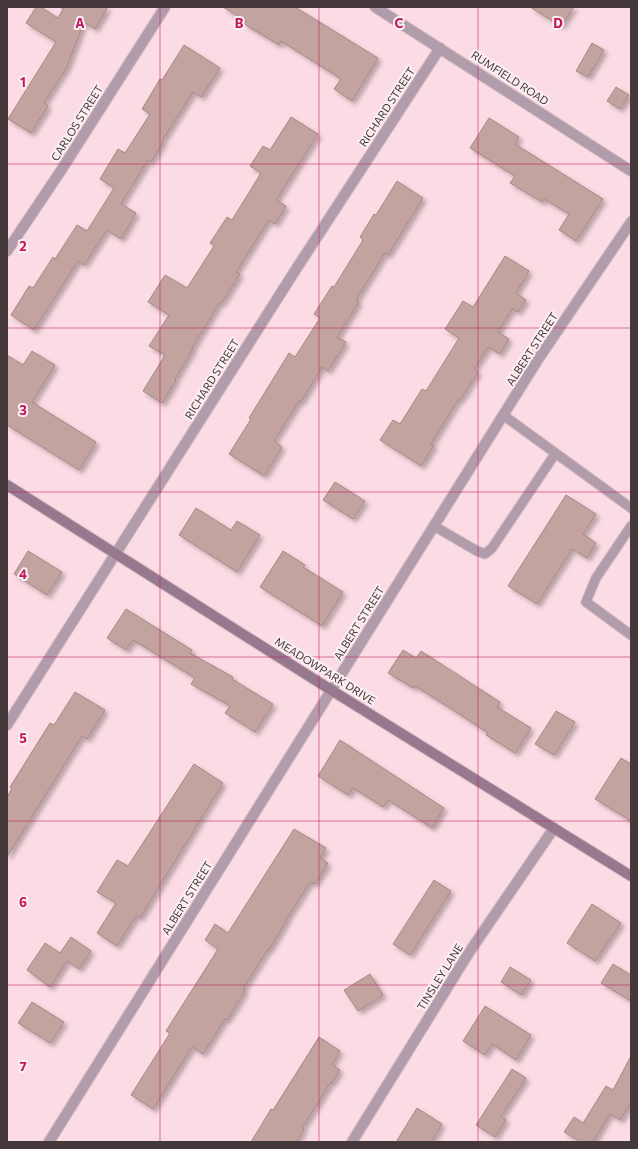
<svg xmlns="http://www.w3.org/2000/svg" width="638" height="1149" font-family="Commissioner,sans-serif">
	<defs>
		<filter id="shadow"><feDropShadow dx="3.5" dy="3.5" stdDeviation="2" flood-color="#0004"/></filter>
	</defs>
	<rect width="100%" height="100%" fill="#fcdce4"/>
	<g fill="#c2a39f" stroke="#a68884" filter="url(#shadow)">
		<polygon points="36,7 41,7 58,18 63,9 60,7 108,7 95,29 84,22 67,67 44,103 48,106 31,133 8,119 56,42 26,23"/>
		<polygon points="223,7 295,7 378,58 352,101 334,89 341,79 281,41 279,45 244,24 246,21"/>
		<polygon points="530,7 574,7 561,26"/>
		<polygon points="592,43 604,50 588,77 576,71"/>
		<polygon points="184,45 220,68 201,97 193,92 162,141 163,142 151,162 148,160 121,204 136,213 121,239 107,230 84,265 78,261 34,330 11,315 29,286 33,288 53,257 55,259 77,225 87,231 114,188 100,179 118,149 125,153 150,114 142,109 160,79 162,80"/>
		<polygon points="616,87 629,95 620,109 607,101"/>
		<polygon points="291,117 318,134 276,200 286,206 275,224 269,220 236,272 240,274 222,303 220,302 192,348 193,349 175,379 176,380 162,403 143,391 165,355 149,346 169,315 148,302 165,275 187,288 214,246 210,243 227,217 232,220 261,173 250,166 263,146 270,150"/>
		<polygon points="489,118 519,137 515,144 603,199 576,241 559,230 569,214 544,199 542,202 510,183 515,176 470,148"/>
		<polygon points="397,181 423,198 388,255 385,253 356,300 359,302 337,337 346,342 328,371 322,367 301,402 299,401 274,441 282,447 264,476 229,454 251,419 249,418 289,353 295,357 320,318 314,314 332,286 334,287 363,240 360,237 374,214 376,215"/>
		<polygon points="505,256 529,271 516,293 526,300 518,312 512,309 498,332 509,339 500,354 488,347 474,369 478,372 460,400 458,400 431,444 434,445 421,466 380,440 393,420 400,424 422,389 426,391 459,338 445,329 463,301 473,307"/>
		<polygon points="32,351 55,365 32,402 96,442 79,470 7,425 7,355 23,365"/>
		<polygon points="335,482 365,501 353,519 323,500"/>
		<polygon points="566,495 596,514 583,534 596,543 587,558 572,549 537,604 508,586"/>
		<polygon points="196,508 231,530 237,521 260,535 237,572 179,535"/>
		<polygon points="28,551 62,572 47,595 14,574"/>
		<polygon points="283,551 305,565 303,567 343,592 322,626 260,587"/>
		<polygon points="126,609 192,650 190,653 233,677 232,679 273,704 255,732 225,713 230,706 191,684 195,678 133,640 126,650 107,638"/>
		<polygon points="403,650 416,658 421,651 500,702 497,707 531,728 515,753 486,735 488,733 453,710 415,686 413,688 388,673"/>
		<polygon points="75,692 105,710 87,739 82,736 7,857 7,797 12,788 10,787 50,723 54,725"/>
		<polygon points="556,711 575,722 554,755 535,744"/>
		<polygon points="340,740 444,808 432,828 388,800 383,807 353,788 348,795 318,776"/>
		<polygon points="621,758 631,764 631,821 595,799"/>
		<polygon points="194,764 223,783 140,918 136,916 117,946 97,933 116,903 97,892 117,860 128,866"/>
		<polygon points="294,829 326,848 320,858 328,863 315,884 310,882 286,920 287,920 269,950 268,949 243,989 245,991 227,1020 225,1019 203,1054 192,1047 153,1109 131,1095 170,1033 166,1031 218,949 205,940 215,924 228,933"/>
		<polygon points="434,880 451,891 410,955 393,944"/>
		<polygon points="592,904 621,923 595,961 567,943"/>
		<polygon points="71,937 91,951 79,969 67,961 50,987 27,970 45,943 60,953"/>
		<polygon points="613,964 631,975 631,1001 601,983"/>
		<polygon points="510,967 531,980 521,995 501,982"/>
		<polygon points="370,974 383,995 358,1011 344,990"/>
		<polygon points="32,1002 64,1022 50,1043 18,1023"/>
		<polygon points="485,1006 531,1035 516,1060 492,1044 485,1055 463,1041"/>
		<polygon points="319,1037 340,1051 332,1064 340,1070 332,1083 331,1082 302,1128 304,1129 296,1142 251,1142 271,1109 273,1110"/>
		<polygon points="631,1056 631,1103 620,1120 610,1114 593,1142 581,1142 564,1132 574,1117 583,1123 606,1086 613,1090"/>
		<polygon points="512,1069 526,1078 501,1116 506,1120 495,1137 476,1125"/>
		<polygon points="417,1108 442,1124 431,1142 396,1142"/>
	</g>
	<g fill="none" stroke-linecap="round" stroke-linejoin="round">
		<defs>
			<g id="lane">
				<polyline points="503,415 631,508"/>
				<polyline points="434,526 477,551 485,554 492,548 555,454"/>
				<polyline points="631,526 596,578 586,602 631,635"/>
			</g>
			<g id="street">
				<polyline points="375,7 631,171"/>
				<polyline points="7,251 60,172 165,7"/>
				<polyline points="7,725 291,277 440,48"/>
				<polyline points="49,1142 537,361 631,222"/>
				<polyline points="352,1142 468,954 554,828"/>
			</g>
			<polyline id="secondary" points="7,485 331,690 631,876"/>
		</defs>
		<use href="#lane" stroke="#d7bbc2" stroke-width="11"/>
		<use href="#street" stroke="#d7bbc2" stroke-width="12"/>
		<use href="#secondary" stroke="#d7bbc2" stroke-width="12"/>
		<use href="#lane" stroke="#b19cab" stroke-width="9"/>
		<use href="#street" stroke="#b19cab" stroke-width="10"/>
		<use href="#secondary" stroke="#97798f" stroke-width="10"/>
	</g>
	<path fill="none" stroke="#c2185b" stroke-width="1" stroke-opacity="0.55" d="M160,7V1142M319,7V1142M478,7V1142M7,164H631M7,328H631M7,492H631M7,657H631M7,821H631M7,985H631"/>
	<g text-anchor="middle" stroke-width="4" stroke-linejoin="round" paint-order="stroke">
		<g font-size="11" fill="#45383b" stroke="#fceff2">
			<text transform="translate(510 78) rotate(33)" y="4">RUMFIELD ROAD</text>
			<text transform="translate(387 107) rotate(-57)" y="4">RICHARD STREET</text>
			<text transform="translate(77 123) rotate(-58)" y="4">CARLOS STREET</text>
			<text transform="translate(532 349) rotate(-57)" y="4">ALBERT STREET</text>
			<text transform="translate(212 379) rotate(-58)" y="4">RICHARD STREET</text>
			<text transform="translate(359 623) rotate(-58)" y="4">ALBERT STREET</text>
			<text transform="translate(325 671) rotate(32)" y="4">MEADOWPARK DRIVE</text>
			<text transform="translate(187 898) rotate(-58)" y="4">ALBERT STREET</text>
			<text transform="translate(440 977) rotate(-58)" y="4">TINSLEY LANE</text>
		</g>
	</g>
	<g font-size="13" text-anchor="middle" font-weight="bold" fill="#c2185b" stroke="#fceff2" stroke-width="4" stroke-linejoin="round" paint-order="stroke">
		<text x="80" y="28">A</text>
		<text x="239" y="28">B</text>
		<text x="399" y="28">C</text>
		<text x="558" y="28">D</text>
		<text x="23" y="87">1</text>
		<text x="23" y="251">2</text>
		<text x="23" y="415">3</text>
		<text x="23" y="579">4</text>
		<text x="23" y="743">5</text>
		<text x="23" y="907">6</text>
		<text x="23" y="1071">7</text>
	</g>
	<rect width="638" height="1149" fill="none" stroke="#45383b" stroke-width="16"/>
</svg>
